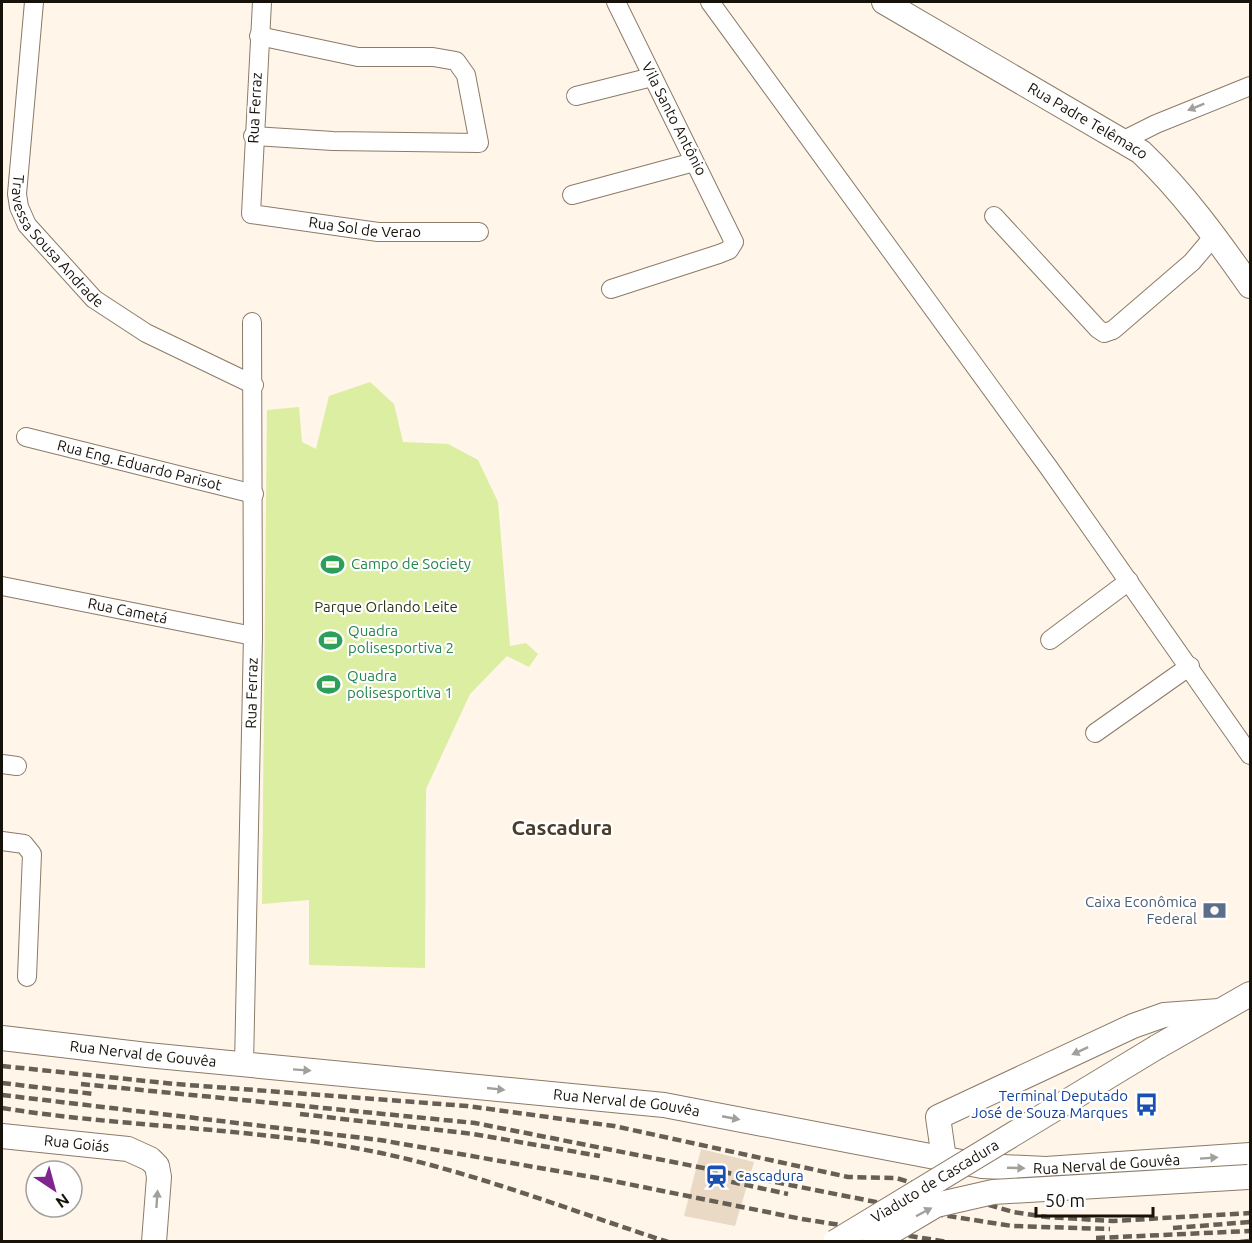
<svg xmlns="http://www.w3.org/2000/svg" width="1252" height="1243" font-family="Ubuntu,sans-serif">
	<rect width="100%" height="100%" fill="#fff5e8"/>
	<polygon fill="#dbeea1" points="370,382 394,404 403,442 448,444 478,460 498,502 510,646 526,643 538,654 529,667 507,656 470,694 426,789 425,968 309,965 309,900 262,904 267,410 299,407 302,442 316,449 329,396"/>
	<polygon fill="#ead9c4" points="701,1149 754,1162 735,1226 684,1216"/>
	<g fill="none" stroke-linecap="round" stroke-linejoin="round">
		<defs>
			<g id="minor">
				<path id="s1" d="M34,2L17,194L19,207L27,225L94,299L146,333L254,385"/>
				<path id="s2" d="M262,2L251,214L378,232H479"/>
				<polyline points="710,2 1049,468 1250,755"/>
				<polyline points="576,96 652,77"/>
				<polyline points="253,136 333,141 479,143 466,75 456,61 433,57 358,57 259,36"/>
				<polyline points="1124,140 1156,124 1250,86"/>
				<polyline points="572,195 694,162"/>
				<polyline points="994,216 1098,329 1104,333 1113,330 1192,262 1214,236"/>
				<polyline points="611,289 719,254 729,250 734,242 616,2"/>
				<path id="s3" d="M26,437L254,494"/>
				<path id="s4" d="M2,586L253,636"/>
				<polyline points="1050,640 1129,581"/>
				<polyline points="1095,733 1190,666"/>
				<polyline points="2,764 17,766"/>
				<polyline points="2,841 24,844 32,854 27,977"/>
				<path id="s5" d="M244,1065L253,636L252,322"/>
			</g>
			<g id="major">
				<path id="s6" d="M884,2L1141,152C1183,192 1217,239 1250,286"/>
				<path id="s7" d="M2,1038L147,1055L664,1105L982,1166L1046,1169L1250,1155"/>
				<polyline points="1157,1047 1250,994"/>
				<path id="s8" d="M2,1136L128,1149L150,1159L157,1166L159,1177L154,1242"/>
				<polyline points="944,1159 938,1117 1133,1026 1164,1015 1219,1011"/>
			</g>
		</defs>
		<use href="#minor" stroke="#8b7b68" stroke-width="20"/>
		<use href="#major" stroke="#8b7b68" stroke-width="26"/>
		<use href="#minor" stroke="#fff" stroke-width="18"/>
		<use href="#major" stroke="#fff" stroke-width="24"/>
		<g stroke="#665f55" stroke-width="4.5" stroke-dasharray="9 4.5" stroke-linecap="butt">
			<polyline points="2,1066 175,1084 467,1106 614,1126 848,1177 896,1178 1013,1212 1047,1217 1113,1221 1250,1213"/>
			<polyline points="2,1083 94,1094"/>
			<polyline points="81,1084 475,1123 942,1215 1012,1226 1110,1229"/>
			<polyline points="2,1095 380,1140 603,1179 802,1219 948,1242"/>
			<path d="M2,1108C127,1128 256,1127 381,1153C479,1174 572,1211 668,1242"/>
			<polyline points="300,1114 473,1134 600,1156"/>
			<polyline points="718,1179 788,1194"/>
			<polyline points="1173,1228 1250,1222"/>
			<polyline points="1096,1238 1250,1231"/>
			<polyline points="1240,1242 1250,1241"/>
		</g>
		<defs>
			<g id="major-bridge">
				<path id="s9" d="M835,1242L1157,1047"/>
				<polyline points="874,1242 936,1205 993,1192 1248,1177"/>
			</g>
		</defs>
		<use href="#major-bridge" stroke="#8b7b68" stroke-width="26" stroke-linecap="butt"/>
		<use href="#major-bridge" stroke="#fff" stroke-width="24"/>
	</g>
	<defs><path id="oneway-solid" d="M-6-.8H1V-3.2L6.5 0L1 3.2V.8H-6Z" transform="scale(1.5)"/></defs>
	<g fill="#a2a09d">
		<use href="#oneway-solid" transform="translate(1196 107) rotate(158)"/>
		<use href="#oneway-solid" transform="translate(1080 1051) rotate(155)"/>
		<use href="#oneway-solid" transform="translate(302 1070) rotate(4)"/>
		<use href="#oneway-solid" transform="translate(496 1089) rotate(6)"/>
		<use href="#oneway-solid" transform="translate(731 1118) rotate(11)"/>
		<use href="#oneway-solid" transform="translate(1209 1158) rotate(-4)"/>
		<use href="#oneway-solid" transform="translate(1016 1168) rotate(2)"/>
		<use href="#oneway-solid" transform="translate(157 1199) rotate(-86)"/>
		<use href="#oneway-solid" transform="translate(924 1212) rotate(-28)"/>
	</g>
	<defs>
		<symbol id="stadium-bare" viewBox="-9 -9 18 18"><path d="M0-5a6.5 5 0 1 0 0 10a6.5 5 0 1 0 0-10ZM-3.5-1.8h7v3.6h-7Z" fill="#2e9e5b" stroke="#fff" stroke-width="2.5" paint-order="stroke"/></symbol>
		<symbol id="bank-bare" viewBox="-9 -9 18 18"><path d="M-6-4H6V4H-6ZM0-2.3a2.3 2.3 0 1 0 0 4.6a2.3 2.3 0 1 0 0-4.6Z" fill="#5c6f8a" stroke="#fff" stroke-width="2.5" paint-order="stroke"/></symbol>
		<symbol id="bus-bare" viewBox="-9 -9 18 18"><path d="M-5-6H5V4H4V6H2V4H-2V6H-4V4H-5ZM-3.5-4V0h7V-4ZM-3.5 1.2v1.5H-2V1.2ZM2 1.2v1.5H3.5V1.2Z" fill="#1a4fb4" stroke="#fff" stroke-width="2.5" paint-order="stroke"/></symbol>
		<symbol id="station-bare" viewBox="-9 -9 18 18"><path d="M-3-6H3Q5-6 5-4V2Q5 4 3 4L4.5 6H3L1.5 4h-3L-3 6H-4.5L-3 4Q-5 4-5 2V-4Q-5-6-3-6ZM-3.5-4v3h7v-3ZM-3.5 1v1.5H-2V1ZM2 1v1.5H3.5V1Z" fill="#1a4fb4" stroke="#fff" stroke-width="2.5" paint-order="stroke"/></symbol>
	</defs>
	<g fill-rule="evenodd">
		<use href="#stadium-bare" x="316" y="548" width="33" height="33"/>
		<use href="#stadium-bare" x="314" y="624" width="33" height="33"/>
		<use href="#stadium-bare" x="312" y="668" width="33" height="33"/>
		<use href="#bank-bare" x="1198" y="894" width="33" height="33"/>
		<use href="#bus-bare" x="1130" y="1088" width="33" height="33"/>
		<use href="#station-bare" x="700" y="1160" width="33" height="33"/>
	</g>
	<g text-anchor="middle" stroke-width="4.5" stroke-linejoin="round" paint-order="stroke">
		<g font-size="15" fill="#161109" stroke="#fff">
			<text transform="translate(255 108) rotate(-87)" y="5">Rua Ferraz</text>
			<text transform="translate(674 119) rotate(63)" y="5">Vila Santo Antônio</text>
			<text dy="5" stroke="none"><textPath href="#s6" startOffset="236">Rua Padre Telêmaco</textPath></text>
			<text dy="5" stroke="none"><textPath href="#s2" startOffset="327">Rua Sol de Verao</textPath></text>
			<text dy="5" stroke="none"><textPath href="#s1" startOffset="254">Travessa Sousa Andrade</textPath></text>
			<text dy="5" stroke="none"><textPath href="#s3" startOffset="117">Rua Eng. Eduardo Parisot</textPath></text>
			<text dy="5" stroke="none"><textPath href="#s4" startOffset="128">Rua Cametá</textPath></text>
			<text dy="5" stroke="none"><textPath href="#s5" startOffset="372">Rua Ferraz</textPath></text>
			<text dy="5" stroke="none"><textPath href="#s7" startOffset="142">Rua Nerval de Gouvêa</textPath></text>
			<text dy="5" stroke="none"><textPath href="#s7" startOffset="628">Rua Nerval de Gouvêa</textPath></text>
			<text dy="5" stroke="none"><textPath href="#s8" startOffset="75">Rua Goiás</textPath></text>
			<text dy="5" stroke="none"><textPath href="#s7" startOffset="1114">Rua Nerval de Gouvêa</textPath></text>
			<text dy="5" stroke="none"><textPath href="#s9" startOffset="117">Viaduto de Cascadura</textPath></text>
		</g>
		<g font-size="15" fill="#27864d" stroke="#fff" text-anchor="start">
			<text x="351" y="569">Campo de Society</text>
			<text x="348" y="636">Quadra<tspan x="348" dy="17">polisesportiva 2</tspan></text>
			<text x="347" y="681">Quadra<tspan x="347" dy="17">polisesportiva 1</tspan></text>
		</g>
		<g font-size="15" fill="#2e3513" stroke="#fff">
			<text x="386" y="612">Parque Orlando Leite</text>
		</g>
		<g font-size="15" fill="#4e5e75" stroke="#fff" text-anchor="end">
			<text x="1197" y="907">Caixa Econômica<tspan x="1197" dy="17">Federal</tspan></text>
		</g>
		<g font-size="15" fill="#164399" stroke="#fff" text-anchor="end">
			<text x="1128" y="1101">Terminal Deputado<tspan x="1128" dy="17">José de Souza Marques</tspan></text>
			<text x="735" y="1181" text-anchor="start">Cascadura</text>
		</g>
		<g font-size="21" font-weight="bold" fill="#493c2a" stroke="#fff">
			<text x="562" y="835">Cascadura</text>
		</g>
	</g>
	<rect width="1252" height="1243" fill="none" stroke="#161109" stroke-width="6"/>
	<g transform="translate(54 1189) rotate(144)"><circle r="28" fill="#ffffff" stroke="#a2a09d" stroke-width="1.5"/>
	<path d="M0-4.5L10 22L0 15L-10 22Z" fill="#802490"/>
	<text y="-9" font-size="16" font-weight="bold" text-anchor="middle" fill="#161109">N</text>
	</g>
	<path d="M1036 1207v9h117v-9" fill="none" stroke="#161109" stroke-width="3"/>
	<text x="1045" y="1207" font-size="18" fill="#161109" stroke="#ffffff" stroke-width="4.5" paint-order="stroke">50 m</text>
</svg>
